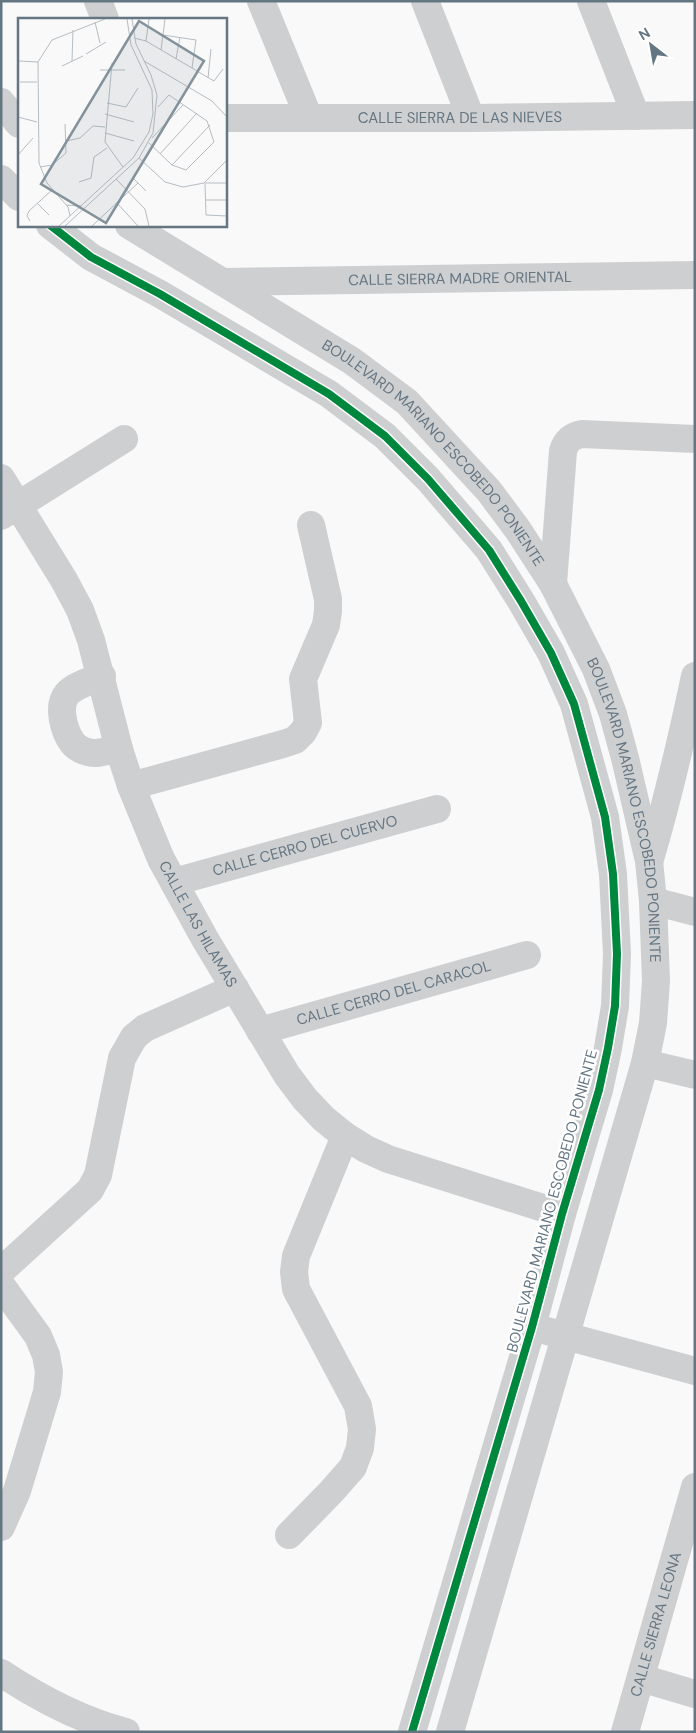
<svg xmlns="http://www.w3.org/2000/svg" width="696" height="1733" font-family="'DM Sans',sans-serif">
	<rect width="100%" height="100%" fill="#f9f9f9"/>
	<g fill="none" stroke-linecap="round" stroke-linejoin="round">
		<g stroke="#cecfd0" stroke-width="28">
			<polyline points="98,1 105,19"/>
			<polyline points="261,1 309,118"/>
			<polyline points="425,1 471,118"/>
			<polyline points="591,1 636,116"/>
			<polyline points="1,102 19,124"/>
			<path id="s1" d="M225,118H471L695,115"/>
			<polyline points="1,179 19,197"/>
			<polyline points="50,225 91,257 160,294 329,394 385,436 428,479 489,550 521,601 551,653 574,704 605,817 613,874 617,954 615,1006 608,1048 599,1090 562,1214 532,1327 412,1732"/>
			<path id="s2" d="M129,225L352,361L407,402L489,491L518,530L553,584L596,669L613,714L625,758L649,861L653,901L656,981L653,1023L645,1063L450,1732"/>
			<path id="s3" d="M225,282L695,275"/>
			<path id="s4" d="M1,478L64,580L80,610L91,640L119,749L131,786L161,859L205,939L287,1075L305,1099L324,1119L345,1136L366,1149L388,1159L562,1214"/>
			<polyline points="1,516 124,439"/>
			<path d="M553,584L563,451C566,441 571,436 582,434L695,439"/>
			<path d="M102,676C91,681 75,685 67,694C57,706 64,731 72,742C75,747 83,751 88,752C97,755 110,750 119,749"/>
			<polyline points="131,786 283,744 295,740 303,732 308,723 303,679 326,625 328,611 328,599 311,525"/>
			<path d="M650,859C668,798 682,738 695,676"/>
			<path id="s5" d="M174,882L437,809"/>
			<polyline points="653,901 695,912"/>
			<path id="s6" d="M260,1031L527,955"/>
			<polyline points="645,1063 695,1075"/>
			<polyline points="1,1271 90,1190 98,1175 122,1058 134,1037 145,1028 235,988"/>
			<polyline points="1,1285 38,1336 46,1355 49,1372 47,1392 17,1491 1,1527"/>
			<polyline points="547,1331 695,1371"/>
			<polyline points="289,1535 331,1492 353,1467 360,1448 362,1429 358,1406 296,1289 294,1272 296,1256 345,1136"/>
			<path d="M1,1673C39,1698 82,1721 126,1732"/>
			<polyline points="641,1678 695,1694"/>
			<path id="s7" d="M625,1732L695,1487"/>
		</g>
		<defs>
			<polyline id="cycleway" points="50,225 91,257 160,294 329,394 385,436 428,479 489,550 521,601 551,653 574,704 605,817 613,874 617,954 615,1006 608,1048 599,1090 562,1214 532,1327 412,1732"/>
		</defs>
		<use href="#cycleway" stroke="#fff" stroke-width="11"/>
		<use href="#cycleway" stroke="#00873e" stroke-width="8"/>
	</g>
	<g text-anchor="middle" stroke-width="5" stroke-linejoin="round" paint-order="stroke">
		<g font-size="15" fill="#657683" stroke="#fff">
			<text dy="5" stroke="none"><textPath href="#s1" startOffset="235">CALLE SIERRA DE LAS NIEVES</textPath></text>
			<text dy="5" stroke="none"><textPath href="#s3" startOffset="235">CALLE SIERRA MADRE ORIENTAL</textPath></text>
			<text dy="5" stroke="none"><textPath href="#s2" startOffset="384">BOULEVARD MARIANO ESCOBEDO PONIENTE</textPath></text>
			<text dy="5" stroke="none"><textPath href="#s2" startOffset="804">BOULEVARD MARIANO ESCOBEDO PONIENTE</textPath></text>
			<text dy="5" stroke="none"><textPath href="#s5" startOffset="136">CALLE CERRO DEL CUERVO</textPath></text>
			<text dy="5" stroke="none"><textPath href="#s4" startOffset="491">CALLE LAS HILAMAS</textPath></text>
			<text dy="5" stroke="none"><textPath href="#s6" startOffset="139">CALLE CERRO DEL CARACOL</textPath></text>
			<text transform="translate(552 1201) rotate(-75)" y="5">BOULEVARD MARIANO ESCOBEDO PONIENTE</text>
			<text dy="5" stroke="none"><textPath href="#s7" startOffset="112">CALLE SIERRA LEONA</textPath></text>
		</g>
	</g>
	<g transform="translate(18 18)">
		<rect width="209" height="209" fill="#f9f9f9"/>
		<path fill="none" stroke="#b5bdc3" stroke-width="1" d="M77,4L82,25M145,17L178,22L174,50M116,20L128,23L196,63L205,51M128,23L131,1M143,32L147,1M68,36L88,24M158,41L162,19M1,43L20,44M54,43L55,12M126,43L194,83L209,99M94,45L87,124L105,149M44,48L65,38M82,52H107M190,60L193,31M2,64H19M89,85L108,89L120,70M87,96L116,104M0,99L19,104M87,115L116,123M134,120L165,87M48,123L62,120L75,108L87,109M131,125L154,147L168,152L196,124L189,103L151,77L140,89M142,136L179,95M0,137L15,120M121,140L147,164L165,169L186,165L209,142M154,147L192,107M22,149L34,147L48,135L47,106M98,161L127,191L131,208M116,161L128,173M61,164L73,160L76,139L89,130M186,165H209M187,166L188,197L209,198M187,182H209M19,185L31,197M99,185L120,208M48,187L63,188M52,198L50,189L29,165L21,145L20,44L34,22L87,1M12,203L9,198L11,193L34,172M41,208L115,140L131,114L135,96L134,72L113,27L109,1M47,208L121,140L135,115L139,77L133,57L118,26L114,1M74,208L120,165"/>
		<path fill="#84929c" fill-opacity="0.15" stroke="#84929c" stroke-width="2.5" d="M121,3L186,43L88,205L23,166Z"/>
		<rect width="209" height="209" fill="none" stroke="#657683" stroke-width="2.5"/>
	</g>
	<rect width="696" height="1733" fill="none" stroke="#657683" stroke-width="5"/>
	<g transform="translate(651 45) rotate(329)" stroke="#ffffff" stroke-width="4" paint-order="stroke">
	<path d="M0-4L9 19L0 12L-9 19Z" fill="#657683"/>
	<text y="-8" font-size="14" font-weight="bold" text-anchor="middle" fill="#657683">N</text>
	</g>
</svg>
